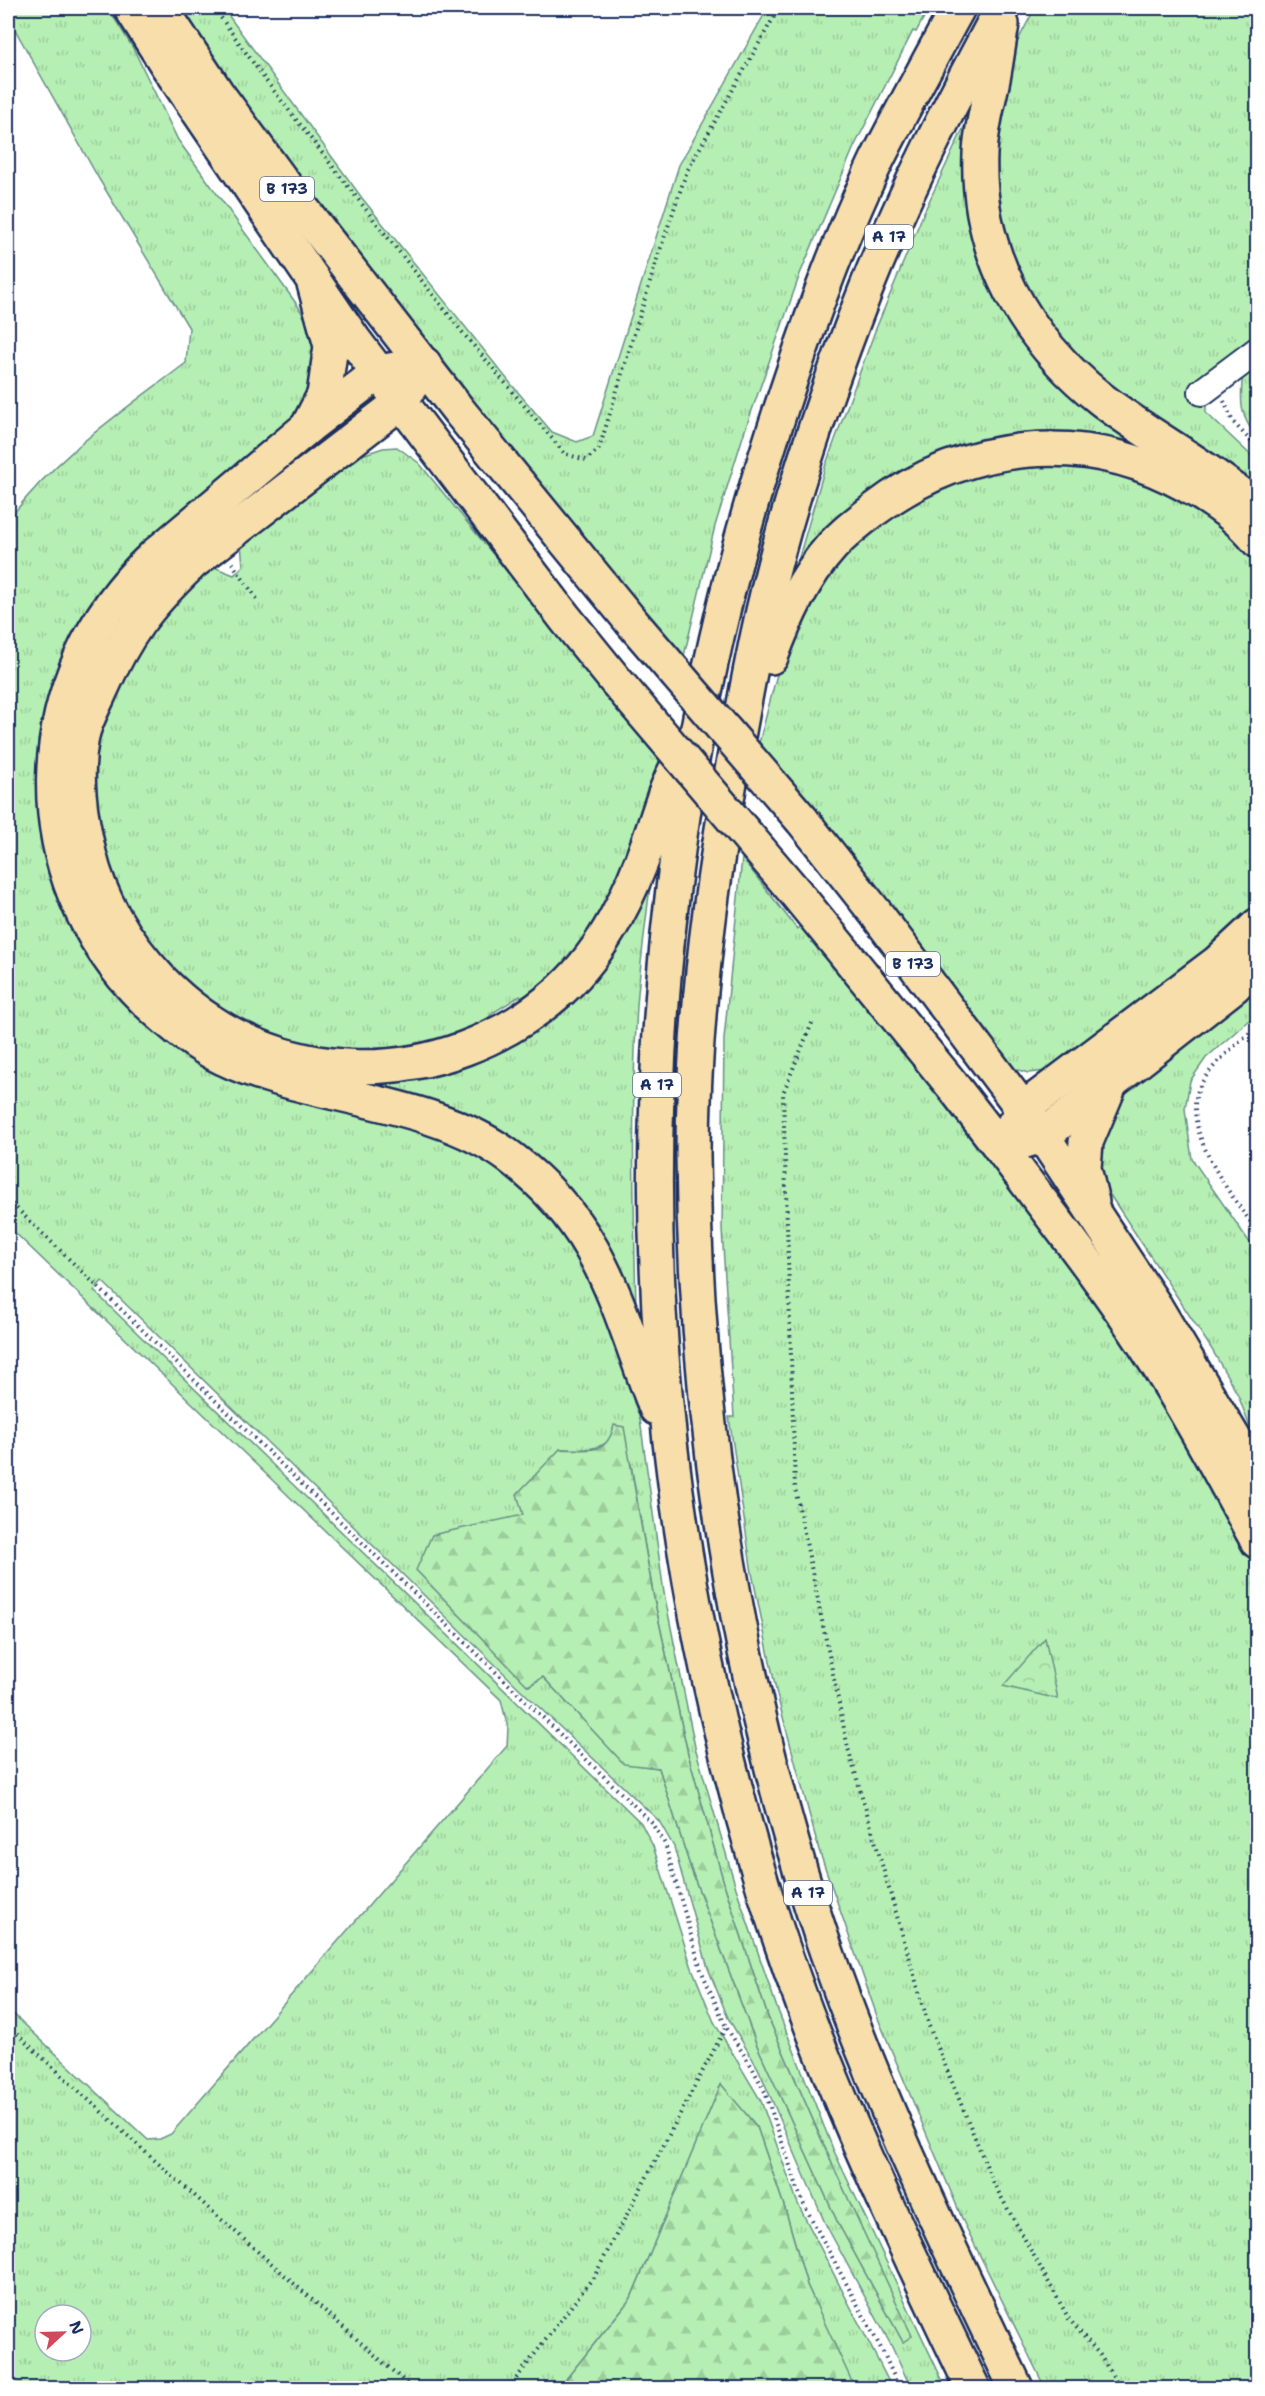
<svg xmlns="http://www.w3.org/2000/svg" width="1265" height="2396" font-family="'Shantell Sans',sans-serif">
	<defs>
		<pattern id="grass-tufts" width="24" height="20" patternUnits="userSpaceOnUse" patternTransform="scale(1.5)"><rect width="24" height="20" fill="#b6efb3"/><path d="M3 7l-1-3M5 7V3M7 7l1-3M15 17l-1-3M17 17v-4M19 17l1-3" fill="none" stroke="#9ccd9c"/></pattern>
		<pattern id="forest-firs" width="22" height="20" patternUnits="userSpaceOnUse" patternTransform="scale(1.5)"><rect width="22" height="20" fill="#b6efb3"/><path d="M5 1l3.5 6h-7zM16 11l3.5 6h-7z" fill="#9ccd9c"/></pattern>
		<pattern id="park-crowns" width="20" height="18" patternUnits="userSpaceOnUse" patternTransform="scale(1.5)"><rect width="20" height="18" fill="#b6efb3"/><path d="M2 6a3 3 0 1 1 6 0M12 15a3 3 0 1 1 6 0" fill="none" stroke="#9ccd9c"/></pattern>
	</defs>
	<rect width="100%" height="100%" fill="#fff"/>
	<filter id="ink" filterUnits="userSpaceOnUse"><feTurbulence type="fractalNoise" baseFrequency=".0167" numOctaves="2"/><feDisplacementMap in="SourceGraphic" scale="12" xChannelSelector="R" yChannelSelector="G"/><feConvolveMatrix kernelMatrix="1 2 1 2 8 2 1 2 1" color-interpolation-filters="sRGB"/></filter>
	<g filter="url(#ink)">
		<g fill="url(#grass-tufts)" stroke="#688f88" stroke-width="1.5" fill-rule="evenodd">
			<path d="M8,8H108L133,48L178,140L298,306L317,341L318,376L295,419L84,625L81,929L392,1117L503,1164L583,1250L638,1405L664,1593L695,1747L736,1888L777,2008L833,2149L946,2388H911L892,2347L825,2223L758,2068L728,2018L708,1968L674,1847L659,1821L520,1689L102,1281L94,1291L641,1823L653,1846L692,1968L714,2022L761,2101L798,2204L892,2388H855L849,2379L807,2285L786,2212L757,2127L721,2085L631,2298L559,2388H8V2009L148,2140L160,2139L171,2134L507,1746L508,1728L501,1700L8,1226V521C55,456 123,411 186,363L189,328L99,179L8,17ZM611,1439L631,1464L654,1599L688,1754L725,1887L768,2017L833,2166L911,2336L903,2342L838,2223L756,2043L691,1869L659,1768L624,1763L543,1677L529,1686L524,1515L560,1449C579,1449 597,1452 611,1439ZM45,2315H81V2351H45Z"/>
			<polygon points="179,8 223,8 362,198 511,384 552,432 577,442 593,436 679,165 768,8 929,8 916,32 913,31 854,147 800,274 744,433 715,526 684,656 635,600 472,402 267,143"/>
			<polygon points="1035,8 1257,8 1257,342 1206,398 1206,413 1257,461 1257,491 1108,392 1036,316 999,230 991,131 1014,48"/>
			<polygon points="970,114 992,273 1167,453 1014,440 793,578 825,467 875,331 924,212"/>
			<path d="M1257,358V437C1237,413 1241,398 1243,369Z"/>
			<polygon points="397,447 419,463 660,760 649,811 631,868 577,960 526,1006 520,996 494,1012 473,1032 443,1042 382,1052 343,1051 308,1045 268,1034 229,1015 197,993 176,974 127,914 97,852 93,739 120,684 155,628 182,597 214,567 234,575 243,566 241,544 356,457 383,448"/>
			<polygon points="1044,457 1164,483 1257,556 1257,904 1215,943 1133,1010 1047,1071 1028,1073 1010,1067 991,1047 988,1032 971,1010 960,1010 804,803 804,795 759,743 781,659 818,578 909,494"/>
			<polygon points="742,858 797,929 803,923 940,1096 1104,1312 1213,1483 1257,1567 1257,2388 1045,2388 964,2223 877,2016 819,1850 777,1695 752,1573 729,1417 734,1417 722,1230 724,1039"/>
			<path d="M651,878C646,921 640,964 637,1006C631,1107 634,1208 636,1309L562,1190L321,1074L484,1050Z"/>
			<polygon points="1257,975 1257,1013 1206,1058 1190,1081 1185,1109 1192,1159 1257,1253 1257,1446 1238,1395 1211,1348 1110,1195 1099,1173 1096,1139 1121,1091"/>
		</g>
		<g fill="url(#forest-firs)" stroke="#688f88" stroke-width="1.5">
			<path d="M614,1425L624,1427L654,1599L688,1754L725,1887L768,2017L833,2166L912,2336L903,2342L838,2223L756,2043L691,1869L659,1768L624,1764L543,1677L528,1686L416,1570L432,1535L523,1515L517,1494L560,1449C587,1449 607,1457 614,1425Z"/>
			<polygon points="721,2084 757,2127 786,2212 807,2285 855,2388 559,2388 631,2298"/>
		</g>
		<polygon fill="url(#park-crowns)" stroke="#688f88" stroke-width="1.5" points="1045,1638 1058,1699 1003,1686"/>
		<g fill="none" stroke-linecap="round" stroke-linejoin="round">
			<defs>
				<polyline id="minor" points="1202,392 1258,350"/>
				<g id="major">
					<polyline points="131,8 167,65 354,340 565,618 616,681"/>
					<polyline points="161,8 217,93 301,207 459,411 630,620"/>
					<polyline points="802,820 878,916 1040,1132"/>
					<polyline points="795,892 952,1085 1000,1147"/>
				</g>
				<g id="highway">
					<path d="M958,8C930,59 902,110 876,162C835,248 803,340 774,430C669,754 632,1103 670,1442C686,1586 717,1730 758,1870C811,2050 892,2220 973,2388"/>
					<path d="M1002,8C953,99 904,193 866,289C831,378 800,469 775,562C756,634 743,708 730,782C708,905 693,1030 693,1155C695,1410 734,1662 811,1905C864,2072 941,2231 1016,2388"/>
					<path d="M1002,24C999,41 997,57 994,74C989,101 981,127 980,154C976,253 1025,339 1101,399C1147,435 1201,462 1247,500"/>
					<path d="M424,364L379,372L309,426L154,556C25,676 18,876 146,1001C169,1023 194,1044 223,1058C311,1100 433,1098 511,1158C604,1229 616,1306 656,1408"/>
					<path d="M424,364L401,402L192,563C147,606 125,635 100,692C94,706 85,721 82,736C74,775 80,814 89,853C100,901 127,944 161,980C271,1094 444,1094 561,990C605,950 631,893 650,838C660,810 665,788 680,761"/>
					<polyline points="309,424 324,395 331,346 313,280"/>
					<path d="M771,657C786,617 803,578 832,546C844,533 859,521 874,510C965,441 1085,428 1186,485C1212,499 1239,517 1258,541"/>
					<polyline points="1043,1136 1155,1306 1258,1479"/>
					<polyline points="1022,1142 1043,1136 1234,986 1258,961"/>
					<path d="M1000,1147C1049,1213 1101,1278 1146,1347C1187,1410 1222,1476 1258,1542"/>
					<polyline points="1000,1147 1023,1109 1217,963 1258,925"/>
					<polyline points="1092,1202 1084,1168 1086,1142 1110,1085"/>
				</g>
			</defs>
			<use href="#minor" stroke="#1b2f5e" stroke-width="30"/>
			<use href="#major" stroke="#1b2f5e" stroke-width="38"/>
			<use href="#highway" stroke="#1b2f5e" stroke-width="38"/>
			<g stroke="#1b2f5e" stroke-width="4" stroke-dasharray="1.5 4.5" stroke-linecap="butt">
				<polyline points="214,8 267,82 378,225 463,333 565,454 586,460 599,449 658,256 687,171 779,8"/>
				<polyline points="1224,401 1233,422 1258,449"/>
				<polyline points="232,563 257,599"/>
				<polyline points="812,1023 783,1093 795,1488 848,1748 929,2026 994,2184 1069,2319 1100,2355 1120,2388"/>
				<path d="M1258,1025C1239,1043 1212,1063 1200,1086C1178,1129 1234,1199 1258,1232"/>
				<polyline points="8,1200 651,1822 665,1844 701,1970 726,2027 752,2067 765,2092 802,2201 884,2354 899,2388"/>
				<polyline points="8,2026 152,2158 412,2388"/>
				<polyline points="509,2388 595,2275 726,2027"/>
			</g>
			<use href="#minor" stroke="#fff" stroke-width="26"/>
			<use href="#major" stroke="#f8deab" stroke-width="33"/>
			<use href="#highway" stroke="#f8deab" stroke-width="33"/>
			<defs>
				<g id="major-bridge">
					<polyline points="630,620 802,820"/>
					<polyline points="616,681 795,892"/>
				</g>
			</defs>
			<use href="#major-bridge" stroke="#1b2f5e" stroke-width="38" stroke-linecap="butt"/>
			<use href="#major-bridge" stroke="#f8deab" stroke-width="33"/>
		</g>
	</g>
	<g text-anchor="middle" stroke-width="5" stroke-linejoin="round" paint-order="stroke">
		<g fill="#fff" stroke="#5f6d8e" stroke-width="1.5">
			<rect x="260" y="177" width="54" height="24" rx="4.5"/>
			<rect x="865" y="225" width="48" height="24" rx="4.5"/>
			<rect x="886" y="952" width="54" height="24" rx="4.5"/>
			<rect x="633" y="1073" width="48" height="24" rx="4.5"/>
			<rect x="784" y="1881" width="48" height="24" rx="4.5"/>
		</g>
		<g font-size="15" font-weight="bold" fill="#1b2f5e">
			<text x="287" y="194">B 173</text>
			<text x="889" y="242">A 17</text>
			<text x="913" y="969">B 173</text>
			<text x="657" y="1090">A 17</text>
			<text x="808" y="1898">A 17</text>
		</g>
	</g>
	<rect width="1265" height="2396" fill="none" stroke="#fff" stroke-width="30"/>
	<rect x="15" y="15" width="1235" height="2366" fill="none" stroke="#1b2f5e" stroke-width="2" filter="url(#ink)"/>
	<g transform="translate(63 2333) rotate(68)"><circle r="28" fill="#ffffff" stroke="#a4acbf" stroke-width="1.5"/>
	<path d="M0-4.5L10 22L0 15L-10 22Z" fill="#d1495b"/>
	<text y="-9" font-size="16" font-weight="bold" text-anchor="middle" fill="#1b2f5e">N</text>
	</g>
</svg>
